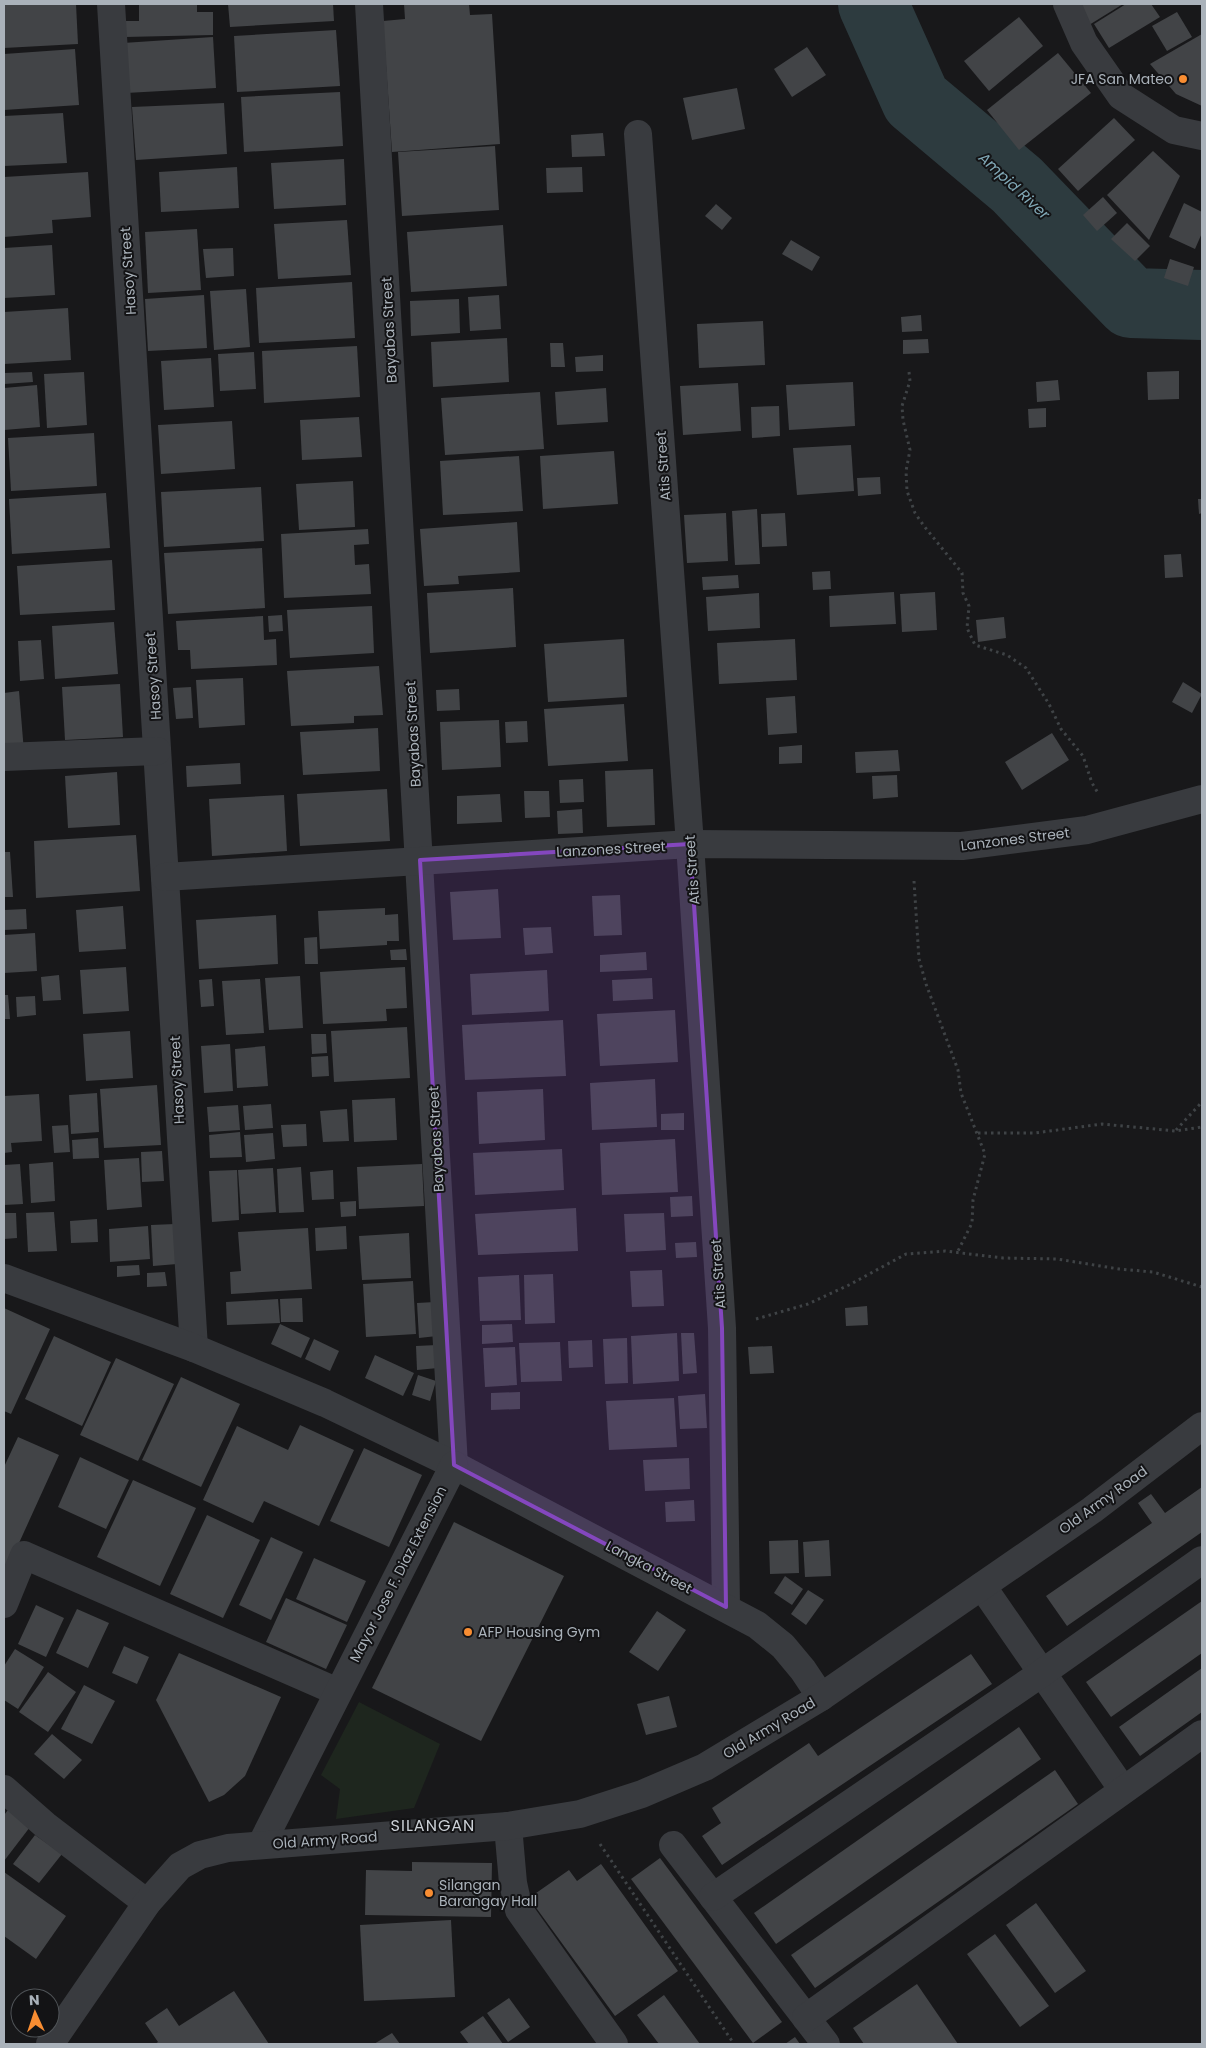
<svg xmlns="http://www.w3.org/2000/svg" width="1206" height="2048" font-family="Poppins,sans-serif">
	<rect width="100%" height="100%" fill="#18181a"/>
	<polygon fill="#1e261e" points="359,1702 440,1744 414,1808 336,1819 340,1789 321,1775"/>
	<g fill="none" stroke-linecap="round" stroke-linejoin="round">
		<polyline stroke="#2d3b3f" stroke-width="70" points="873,4 916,100 1017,185 1131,303 1202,305"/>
	</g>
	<g fill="#424447">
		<polygon points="4,4 76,4 78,44 4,48"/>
		<polygon points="139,4 197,4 197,12 213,12 213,35 125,37 124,21 139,21"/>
		<polygon points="228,4 333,4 334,21 230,27"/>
		<polygon points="404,4 469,4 470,15 492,14 500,144 392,152 383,21 405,19"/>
		<polygon points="1076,4 1123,4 1089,25"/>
		<polygon points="1126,4 1151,4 1160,17 1109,48 1094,24"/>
		<polygon points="1177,12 1192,37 1167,51 1152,26"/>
		<polygon points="1019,17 1043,46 989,91 964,61"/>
		<polygon points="336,30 340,86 237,92 234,36"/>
		<polygon points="1202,34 1202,106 1176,94 1150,64"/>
		<polygon points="213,37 216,88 126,93 123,43"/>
		<polygon points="807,47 826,75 792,97 774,69"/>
		<polygon points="75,49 79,105 4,110 4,54"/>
		<polygon points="1058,53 1091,93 1019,150 987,110"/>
		<polygon points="737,88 745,129 692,140 683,98"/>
		<polygon points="340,92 343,146 244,152 241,97"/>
		<polygon points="224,103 227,154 136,160 132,107"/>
		<polygon points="63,113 67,163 4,166 4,116"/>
		<polygon points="1114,118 1135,140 1078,191 1058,169"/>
		<polygon points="603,133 605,156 572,157 571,135"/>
		<polygon points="495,146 499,210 402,216 398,152"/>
		<polygon points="1153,151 1180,176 1149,240 1107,195"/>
		<polygon points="344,159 346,205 274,209 271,163"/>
		<polygon points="237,167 239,208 161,212 159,172"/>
		<polygon points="582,167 583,192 547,193 546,168"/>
		<polygon points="88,172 91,217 52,220 53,233 4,237 4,177"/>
		<polygon points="1103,197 1117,213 1097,231 1083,215"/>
		<polygon points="1184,203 1202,212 1202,233 1195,249 1169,237"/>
		<polygon points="716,204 732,218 722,230 705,216"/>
		<polygon points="347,220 351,275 278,279 274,224"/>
		<polygon points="1127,223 1150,246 1135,261 1111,239"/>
		<polygon points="503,225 507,286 411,292 407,232"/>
		<polygon points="197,229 201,290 148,293 145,232"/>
		<polygon points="791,240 820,257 812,271 782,254"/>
		<polygon points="52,245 55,295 4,298 4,248"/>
		<polygon points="233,248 234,276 206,278 203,249"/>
		<polygon points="1170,259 1194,267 1188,286 1164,278"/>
		<polygon points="352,282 355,338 259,343 256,288"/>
		<polygon points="246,289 250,347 214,350 210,291"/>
		<polygon points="204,295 207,348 148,351 145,299"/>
		<polygon points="499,295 501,329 470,331 468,297"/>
		<polygon points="459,299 460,333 411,336 410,301"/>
		<polygon points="68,308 71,360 4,364 4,312"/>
		<polygon points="921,315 922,331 902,332 901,317"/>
		<polygon points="763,321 765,365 699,368 697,324"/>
		<polygon points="507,338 509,382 433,387 431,342"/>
		<polygon points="928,339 929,353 903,354 903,340"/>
		<polygon points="550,343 563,343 565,367 551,367"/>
		<polygon points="357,346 360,397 264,403 262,351"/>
		<polygon points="254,352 256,389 220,391 218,354"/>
		<polygon points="603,355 603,371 576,372 575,357"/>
		<polygon points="211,358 214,407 164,410 161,361"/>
		<polygon points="1179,371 1179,399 1148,400 1147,372"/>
		<polygon points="32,372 33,382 4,384 4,373"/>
		<polygon points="84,372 87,425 47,428 44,374"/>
		<polygon points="1058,380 1060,400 1037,402 1036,382"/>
		<polygon points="853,382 855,426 789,430 786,385"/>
		<polygon points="738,383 741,431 683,435 680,386"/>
		<polygon points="37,385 40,427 4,430 4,388"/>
		<polygon points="606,388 608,422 557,425 555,392"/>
		<polygon points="540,392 544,449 445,455 441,398"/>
		<polygon points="779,406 780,436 752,438 751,407"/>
		<polygon points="1046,408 1046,427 1029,428 1028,409"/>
		<polygon points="359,417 362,457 302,460 300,420"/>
		<polygon points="232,421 235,469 161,474 158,425"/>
		<polygon points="94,433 97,486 11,491 8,438"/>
		<polygon points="851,445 854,491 797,495 793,448"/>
		<polygon points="614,451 618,504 543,509 540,456"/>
		<polygon points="519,456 523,511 443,515 440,461"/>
		<polygon points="880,477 881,494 858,496 857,478"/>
		<polygon points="353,481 355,527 299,530 296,484"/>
		<polygon points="261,487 264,541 164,547 161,492"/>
		<polygon points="106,493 110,548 12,554 9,499"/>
		<polygon points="1198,499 1202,499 1202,513 1199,514"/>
		<polygon points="757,509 760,564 735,565 732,511"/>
		<polygon points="726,513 728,561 687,563 684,515"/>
		<polygon points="785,513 787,546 762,547 761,514"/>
		<polygon points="517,522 520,572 458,576 459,584 424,586 420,529"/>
		<polygon points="368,529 369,544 354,545 355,565 369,564 371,594 284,598 281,534"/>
		<polygon points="262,548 265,608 168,614 164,553"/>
		<polygon points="1181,554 1183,577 1165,578 1164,555"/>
		<polygon points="112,560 115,610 20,615 17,566"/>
		<polygon points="830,571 831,589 813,590 812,572"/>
		<polygon points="738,575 739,588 703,590 702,577"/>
		<polygon points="513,588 516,647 430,653 427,593"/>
		<polygon points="894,592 896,624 830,627 829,596"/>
		<polygon points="935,592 937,630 902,632 900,594"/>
		<polygon points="759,593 760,628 708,631 706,597"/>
		<polygon points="372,606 374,653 290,658 287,610"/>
		<polygon points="282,615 283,631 269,632 268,616"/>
		<polygon points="263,616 264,640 276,639 277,665 191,669 190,650 178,650 176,621"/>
		<polygon points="1004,617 1006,638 978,642 976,620"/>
		<polygon points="114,622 118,674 55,679 52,626"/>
		<polygon points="624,639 627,697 548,702 544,644"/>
		<polygon points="795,639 797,680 719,684 717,643"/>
		<polygon points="41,640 44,679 20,681 18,641"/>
		<polygon points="379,666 383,715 354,716 354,723 291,726 287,671"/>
		<polygon points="243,678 245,725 199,728 196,680"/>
		<polygon points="1183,682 1202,694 1192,713 1172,702"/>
		<polygon points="120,684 123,737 65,740 62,687"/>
		<polygon points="191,687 193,718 176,719 173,688"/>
		<polygon points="459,689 460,710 437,711 436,690"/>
		<polygon points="19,691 24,752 4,753 4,693"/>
		<polygon points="795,696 797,733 768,735 766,698"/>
		<polygon points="624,704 628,761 548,766 544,709"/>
		<polygon points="499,720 501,767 442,770 440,722"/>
		<polygon points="527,721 528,742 506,743 505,722"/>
		<polygon points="378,728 380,771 303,775 300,732"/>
		<polygon points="1052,733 1069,760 1022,790 1005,762"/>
		<polygon points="802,745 802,763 779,764 779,747"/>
		<polygon points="898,750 900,771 856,773 855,752"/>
		<polygon points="240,763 241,784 187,787 186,766"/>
		<polygon points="653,769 655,825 607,827 605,771"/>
		<polygon points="117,772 120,825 68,828 65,776"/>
		<polygon points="897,775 898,797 873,799 872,776"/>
		<polygon points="583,779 584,802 560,803 559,780"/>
		<polygon points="387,789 390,841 300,846 297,794"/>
		<polygon points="524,791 549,791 550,817 525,818"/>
		<polygon points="500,794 502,822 457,824 457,796"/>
		<polygon points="284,795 287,851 212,856 209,799"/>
		<polygon points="582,809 583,833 558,834 557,811"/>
		<polygon points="136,835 140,891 36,898 34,841"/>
		<polygon points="4,852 10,852 13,897 4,897"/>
		<polygon points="498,889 501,938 453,940 450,892"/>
		<polygon points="620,895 622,935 594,936 592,896"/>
		<polygon points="123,906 126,949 79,952 76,910"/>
		<polygon points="385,908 385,915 398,914 399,941 387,941 387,945 320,949 318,911"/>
		<polygon points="26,909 27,929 4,930 4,910"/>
		<polygon points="276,915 278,964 199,969 196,920"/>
		<polygon points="551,927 553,953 525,955 523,928"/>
		<polygon points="35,933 37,971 4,973 4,935"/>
		<polygon points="317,937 318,964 305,964 304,938"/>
		<polygon points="406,949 407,960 391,960 390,950"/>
		<polygon points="646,952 647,970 600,972 600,955"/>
		<polygon points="126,967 129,1011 83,1014 80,970"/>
		<polygon points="405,967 407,1008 386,1009 387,1021 323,1024 320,972"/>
		<polygon points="547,970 549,1011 472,1015 470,974"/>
		<polygon points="59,975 61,1000 43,1001 41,977"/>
		<polygon points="300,976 303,1028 269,1030 265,978"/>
		<polygon points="652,978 653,999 613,1001 612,980"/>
		<polygon points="212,979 214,1006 201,1007 199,980"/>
		<polygon points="260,979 264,1033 226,1035 222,981"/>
		<polygon points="4,995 8,995 10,1019 4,1019"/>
		<polygon points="35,996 36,1015 17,1017 16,997"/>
		<polygon points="675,1010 678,1062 600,1066 597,1014"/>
		<polygon points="563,1020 566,1076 465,1080 462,1025"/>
		<polygon points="407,1027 410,1078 334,1082 331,1031"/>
		<polygon points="130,1031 133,1078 86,1081 83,1034"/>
		<polygon points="311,1034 326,1034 327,1053 312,1054"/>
		<polygon points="230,1044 233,1091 204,1093 201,1046"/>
		<polygon points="265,1046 268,1086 237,1088 235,1049"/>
		<polygon points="328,1056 329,1076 312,1077 311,1057"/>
		<polygon points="655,1079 657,1127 592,1130 590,1083"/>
		<polygon points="157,1085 161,1145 104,1148 100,1089"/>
		<polygon points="543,1089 545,1140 479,1144 477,1092"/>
		<polygon points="97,1093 99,1132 71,1134 69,1095"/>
		<polygon points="39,1094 42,1141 11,1143 12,1152 4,1153 4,1096"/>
		<polygon points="395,1098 397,1140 354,1142 352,1100"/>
		<polygon points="271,1104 273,1128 245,1130 243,1106"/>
		<polygon points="238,1105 240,1130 209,1132 207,1107"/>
		<polygon points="347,1109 349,1141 323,1142 320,1111"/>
		<polygon points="684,1113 684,1130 661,1130 661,1114"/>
		<polygon points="306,1124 307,1146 283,1147 281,1125"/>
		<polygon points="68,1125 70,1152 54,1153 52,1126"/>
		<polygon points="240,1132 242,1157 210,1158 209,1135"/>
		<polygon points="273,1133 275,1159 246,1162 244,1135"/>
		<polygon points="98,1138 99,1158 73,1159 72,1140"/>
		<polygon points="675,1139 678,1192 602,1195 600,1143"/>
		<polygon points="562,1149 564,1190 475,1195 473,1153"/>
		<polygon points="162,1151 164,1181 142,1182 141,1152"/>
		<polygon points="139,1158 142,1207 107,1210 104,1160"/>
		<polygon points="53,1162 55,1201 31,1203 29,1164"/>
		<polygon points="20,1164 23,1204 4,1205 4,1165"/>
		<polygon points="422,1164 424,1206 359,1209 357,1167"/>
		<polygon points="301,1167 304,1212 279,1213 277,1169"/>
		<polygon points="273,1168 276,1212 241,1214 238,1170"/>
		<polygon points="237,1170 239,1220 212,1222 209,1171"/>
		<polygon points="333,1170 334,1199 312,1200 310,1172"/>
		<polygon points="692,1196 693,1216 671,1217 670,1197"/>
		<polygon points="356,1201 356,1216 341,1217 340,1202"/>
		<polygon points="576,1208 578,1251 478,1255 475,1214"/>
		<polygon points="54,1212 57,1251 28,1252 26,1213"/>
		<polygon points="4,1213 16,1213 17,1238 4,1239"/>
		<polygon points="664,1213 666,1250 626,1252 624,1214"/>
		<polygon points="97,1219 98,1242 71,1243 70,1221"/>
		<polygon points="175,1224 177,1264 153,1266 151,1225"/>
		<polygon points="148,1226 150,1259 110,1262 109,1229"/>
		<polygon points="346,1226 347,1249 316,1251 315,1228"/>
		<polygon points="308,1228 312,1289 231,1294 230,1272 241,1271 238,1232"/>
		<polygon points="409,1233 411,1278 362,1280 359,1236"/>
		<polygon points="696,1242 697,1257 676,1258 675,1243"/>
		<polygon points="139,1265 140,1275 117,1277 117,1266"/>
		<polygon points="662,1270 664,1306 632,1307 630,1271"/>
		<polygon points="165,1272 167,1286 147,1287 147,1273"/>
		<polygon points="553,1274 555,1323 525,1324 524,1275"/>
		<polygon points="519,1275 521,1320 480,1321 478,1277"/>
		<polygon points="413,1281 416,1334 366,1337 363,1284"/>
		<polygon points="302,1298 303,1322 281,1322 280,1299"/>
		<polygon points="278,1299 280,1323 227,1325 226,1302"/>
		<polygon points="435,1302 437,1336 419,1338 417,1303"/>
		<polygon points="867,1306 868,1325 846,1326 845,1308"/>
		<polygon points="4,1308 50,1329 11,1414 4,1411"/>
		<polygon points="280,1324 310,1338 301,1358 271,1344"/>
		<polygon points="512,1324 513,1342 482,1344 482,1325"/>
		<polygon points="677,1333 679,1381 633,1384 631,1336"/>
		<polygon points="681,1333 694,1333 697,1373 683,1374"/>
		<polygon points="54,1336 111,1362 82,1426 25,1399"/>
		<polygon points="627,1338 628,1383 605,1384 603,1339"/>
		<polygon points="314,1339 339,1351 330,1371 305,1359"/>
		<polygon points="592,1340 593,1367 569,1368 568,1341"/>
		<polygon points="560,1342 562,1381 521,1382 519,1343"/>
		<polygon points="437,1345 438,1368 417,1370 416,1346"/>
		<polygon points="772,1346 774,1373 750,1374 748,1347"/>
		<polygon points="515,1347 517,1385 485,1387 483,1348"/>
		<polygon points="375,1355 414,1373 403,1396 365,1378"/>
		<polygon points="116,1358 174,1384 138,1461 80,1435"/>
		<polygon points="418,1375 436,1381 430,1401 412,1395"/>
		<polygon points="181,1377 240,1404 201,1487 142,1460"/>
		<polygon points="520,1392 520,1409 491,1410 491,1393"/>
		<polygon points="705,1394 707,1428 680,1429 678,1396"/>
		<polygon points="674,1398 677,1447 609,1450 606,1401"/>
		<polygon points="300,1425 354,1450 319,1526 264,1501 253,1523 203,1500 237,1426 288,1450"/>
		<polygon points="18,1437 59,1455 4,1576 4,1467"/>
		<polygon points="364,1448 422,1475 389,1547 330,1521"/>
		<polygon points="80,1457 129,1480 106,1529 58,1507"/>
		<polygon points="689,1458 690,1489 645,1491 643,1460"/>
		<polygon points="133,1480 196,1508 160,1586 97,1557"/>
		<polygon points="1202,1487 1202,1532 1067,1626 1046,1596 1152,1523 1138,1503 1151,1494 1165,1513"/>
		<polygon points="694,1500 695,1521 666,1522 665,1502"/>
		<polygon points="207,1515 260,1540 223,1618 170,1594"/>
		<polygon points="454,1522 564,1576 481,1741 372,1688"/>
		<polygon points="271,1537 303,1552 271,1620 239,1605"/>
		<polygon points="798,1540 799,1573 770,1574 769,1541"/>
		<polygon points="829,1540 831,1576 805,1577 803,1542"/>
		<polygon points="314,1558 366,1581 347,1622 296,1599"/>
		<polygon points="785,1576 803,1589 792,1605 774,1593"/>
		<polygon points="808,1590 824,1600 806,1625 791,1614"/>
		<polygon points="286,1598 347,1625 326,1669 266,1642"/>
		<polygon points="1202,1601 1202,1653 1111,1717 1086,1682"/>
		<polygon points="36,1605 64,1618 46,1657 18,1644"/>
		<polygon points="77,1609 109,1623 88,1668 56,1653"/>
		<polygon points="657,1611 686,1630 658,1671 629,1652"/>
		<polygon points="124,1646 149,1657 137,1684 112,1673"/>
		<polygon points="15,1649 44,1667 18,1709 4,1700 4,1666"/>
		<polygon points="179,1653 281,1697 245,1776 224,1795 209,1802 156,1700"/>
		<polygon points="971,1654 992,1684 722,1865 702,1836 721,1823 712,1808 809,1743 818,1756"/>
		<polygon points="1202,1668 1202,1712 1140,1756 1119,1727"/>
		<polygon points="48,1672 76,1692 48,1732 19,1712"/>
		<polygon points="84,1685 115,1701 92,1744 61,1729"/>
		<polygon points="669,1696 677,1727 646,1735 637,1704"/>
		<polygon points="1019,1727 1041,1759 776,1944 754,1913"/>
		<polygon points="52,1734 82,1760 64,1779 34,1754"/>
		<polygon points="1055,1770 1078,1804 815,1988 791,1955"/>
		<polygon points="8,1810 30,1827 4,1861 4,1815"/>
		<polygon points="35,1835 62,1854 39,1883 13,1864"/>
		<polygon points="660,1858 782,2022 753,2043 631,1879"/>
		<polygon points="412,1862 492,1863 491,1917 365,1915 366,1870 412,1871"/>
		<polygon points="601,1864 678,1971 615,2016 529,1898 569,1870 577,1881"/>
		<polygon points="4,1872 66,1916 36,1959 4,1936"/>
		<polygon points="1036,1903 1086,1971 1055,1993 1006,1925"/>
		<polygon points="451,1920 455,1997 364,2001 360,1925"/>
		<polygon points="995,1934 1049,2006 1020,2027 967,1954"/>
		<polygon points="917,1984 958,2044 864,2044 853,2028"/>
		<polygon points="234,1991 269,2044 155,2044 158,2042 145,2023 167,2008 179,2026"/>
		<polygon points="664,1995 700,2044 659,2044 637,2015"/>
		<polygon points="509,1998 530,2027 508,2042 487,2013"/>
		<polygon points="483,2016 503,2044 469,2044 460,2032"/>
		<polygon points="392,2033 400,2044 374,2044"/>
		<polygon points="795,2037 800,2044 785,2044"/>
	</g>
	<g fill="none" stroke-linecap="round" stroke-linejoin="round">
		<g stroke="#3f4346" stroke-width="3" stroke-dasharray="2.5 4" stroke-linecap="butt">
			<polyline points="909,372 910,381 902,406 903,420 910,450 906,471 907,491 915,513 924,526 962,573 963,593 969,606 967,628 975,645 1007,655 1026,668 1049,704 1061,729 1083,756 1092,783 1098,793"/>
			<polyline points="914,881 919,959 926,984 958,1070 961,1093 985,1154 973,1200 972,1223 957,1253"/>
			<polyline points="1176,1130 1202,1102"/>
			<polyline points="978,1133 1035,1133 1102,1124 1175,1131 1202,1127"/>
			<polyline points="756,1319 808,1304 849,1285 906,1254 945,1251 1003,1258 1057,1259 1119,1269 1153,1272 1202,1287"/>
			<polyline points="600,1844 734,2044"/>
		</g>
		<g stroke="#393b3f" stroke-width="28">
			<polyline points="111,4 194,1348"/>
			<polyline points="369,4 454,1465"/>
			<polyline points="1067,4 1084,43 1121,96 1174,130 1202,136"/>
			<polyline points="638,134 690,844 722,1328 726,1607"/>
			<polyline points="4,757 157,751"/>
			<polyline points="165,877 690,844 962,846 1087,830 1202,799"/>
			<polyline points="4,1278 194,1348 325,1403 454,1465 757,1625 783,1646 803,1670 821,1697"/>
			<polyline points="982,1586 1123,1790"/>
			<polyline points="4,1604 24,1555 338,1692"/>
			<polyline points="4,1789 45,1825 147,1903"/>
			<polyline points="508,1826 513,1883 519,1910 614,2044"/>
			<polyline points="261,1845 454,1465"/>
			<polyline points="673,1845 826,2044"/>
			<polyline points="713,1897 1042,1673 1202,1560"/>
			<polyline points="806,2018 1202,1734"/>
			<polyline points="50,2044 147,1903 180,1866 200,1855 228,1848 508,1826 580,1814 642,1794 705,1767 821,1697 1092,1510 1202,1426"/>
		</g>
	</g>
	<path fill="#8447be" fill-opacity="0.2" stroke="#8447be" stroke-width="4" stroke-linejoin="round" d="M690,844L722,1328L726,1607L454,1465L420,860Z"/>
	<g fill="#f88d32" stroke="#131315" stroke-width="2">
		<circle cx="1183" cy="79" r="5"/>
		<circle cx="468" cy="1632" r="5"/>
		<circle cx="429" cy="1893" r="5"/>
	</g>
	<g text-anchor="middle" stroke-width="4" stroke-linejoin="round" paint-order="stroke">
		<g font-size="14" fill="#aab2ba" stroke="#131315" text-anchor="start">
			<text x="1173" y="84" text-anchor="end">JFA San Mateo</text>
			<text x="478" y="1637">AFP Housing Gym</text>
			<text x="439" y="1890">Silangan<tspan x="439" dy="16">Barangay Hall</tspan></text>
		</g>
		<g font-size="14" fill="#aab2ba" stroke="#131315">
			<text transform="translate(128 271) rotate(-94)" y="5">Hasoy Street</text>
			<text transform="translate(389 330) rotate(-93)" y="5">Bayabas Street</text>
			<text transform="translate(663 466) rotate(-94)" y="5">Atis Street</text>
			<text transform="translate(153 676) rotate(-94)" y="5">Hasoy Street</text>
			<text transform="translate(413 734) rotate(-93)" y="5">Bayabas Street</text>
			<text transform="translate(1015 839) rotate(-7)" y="5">Lanzones Street</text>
			<text transform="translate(611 849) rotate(-3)" y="5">Lanzones Street</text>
			<text transform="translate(692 870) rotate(-94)" y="5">Atis Street</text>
			<text transform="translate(177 1080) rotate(-93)" y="5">Hasoy Street</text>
			<text transform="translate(436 1139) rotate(-93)" y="5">Bayabas Street</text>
			<text transform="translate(718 1274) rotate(-94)" y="5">Atis Street</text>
			<text transform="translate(1103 1500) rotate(-36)" y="5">Old Army Road</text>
			<text transform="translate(649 1567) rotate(28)" y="5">Langka Street</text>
			<text transform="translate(398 1574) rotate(-63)" y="5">Mayor Jose F. Diaz Extension</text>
			<text transform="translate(769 1728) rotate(-31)" y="5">Old Army Road</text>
			<text transform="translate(325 1840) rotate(-4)" y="5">Old Army Road</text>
		</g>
		<g font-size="15" font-style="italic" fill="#80a8b6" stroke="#131315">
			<text transform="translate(1014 186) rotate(43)" y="5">Ampid River</text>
		</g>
		<g font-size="16" letter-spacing="1" fill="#cbd0d6" stroke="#131315">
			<text x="433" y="1831">SILANGAN</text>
		</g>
	</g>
	<rect width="1206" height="2048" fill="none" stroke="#aab2ba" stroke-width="10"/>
	<g transform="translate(35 2013) rotate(357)"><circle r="24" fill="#131315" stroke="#4f5357"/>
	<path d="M0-4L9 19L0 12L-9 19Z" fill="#f88d32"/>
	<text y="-8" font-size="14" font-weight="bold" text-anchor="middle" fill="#aab2ba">N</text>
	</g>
</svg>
